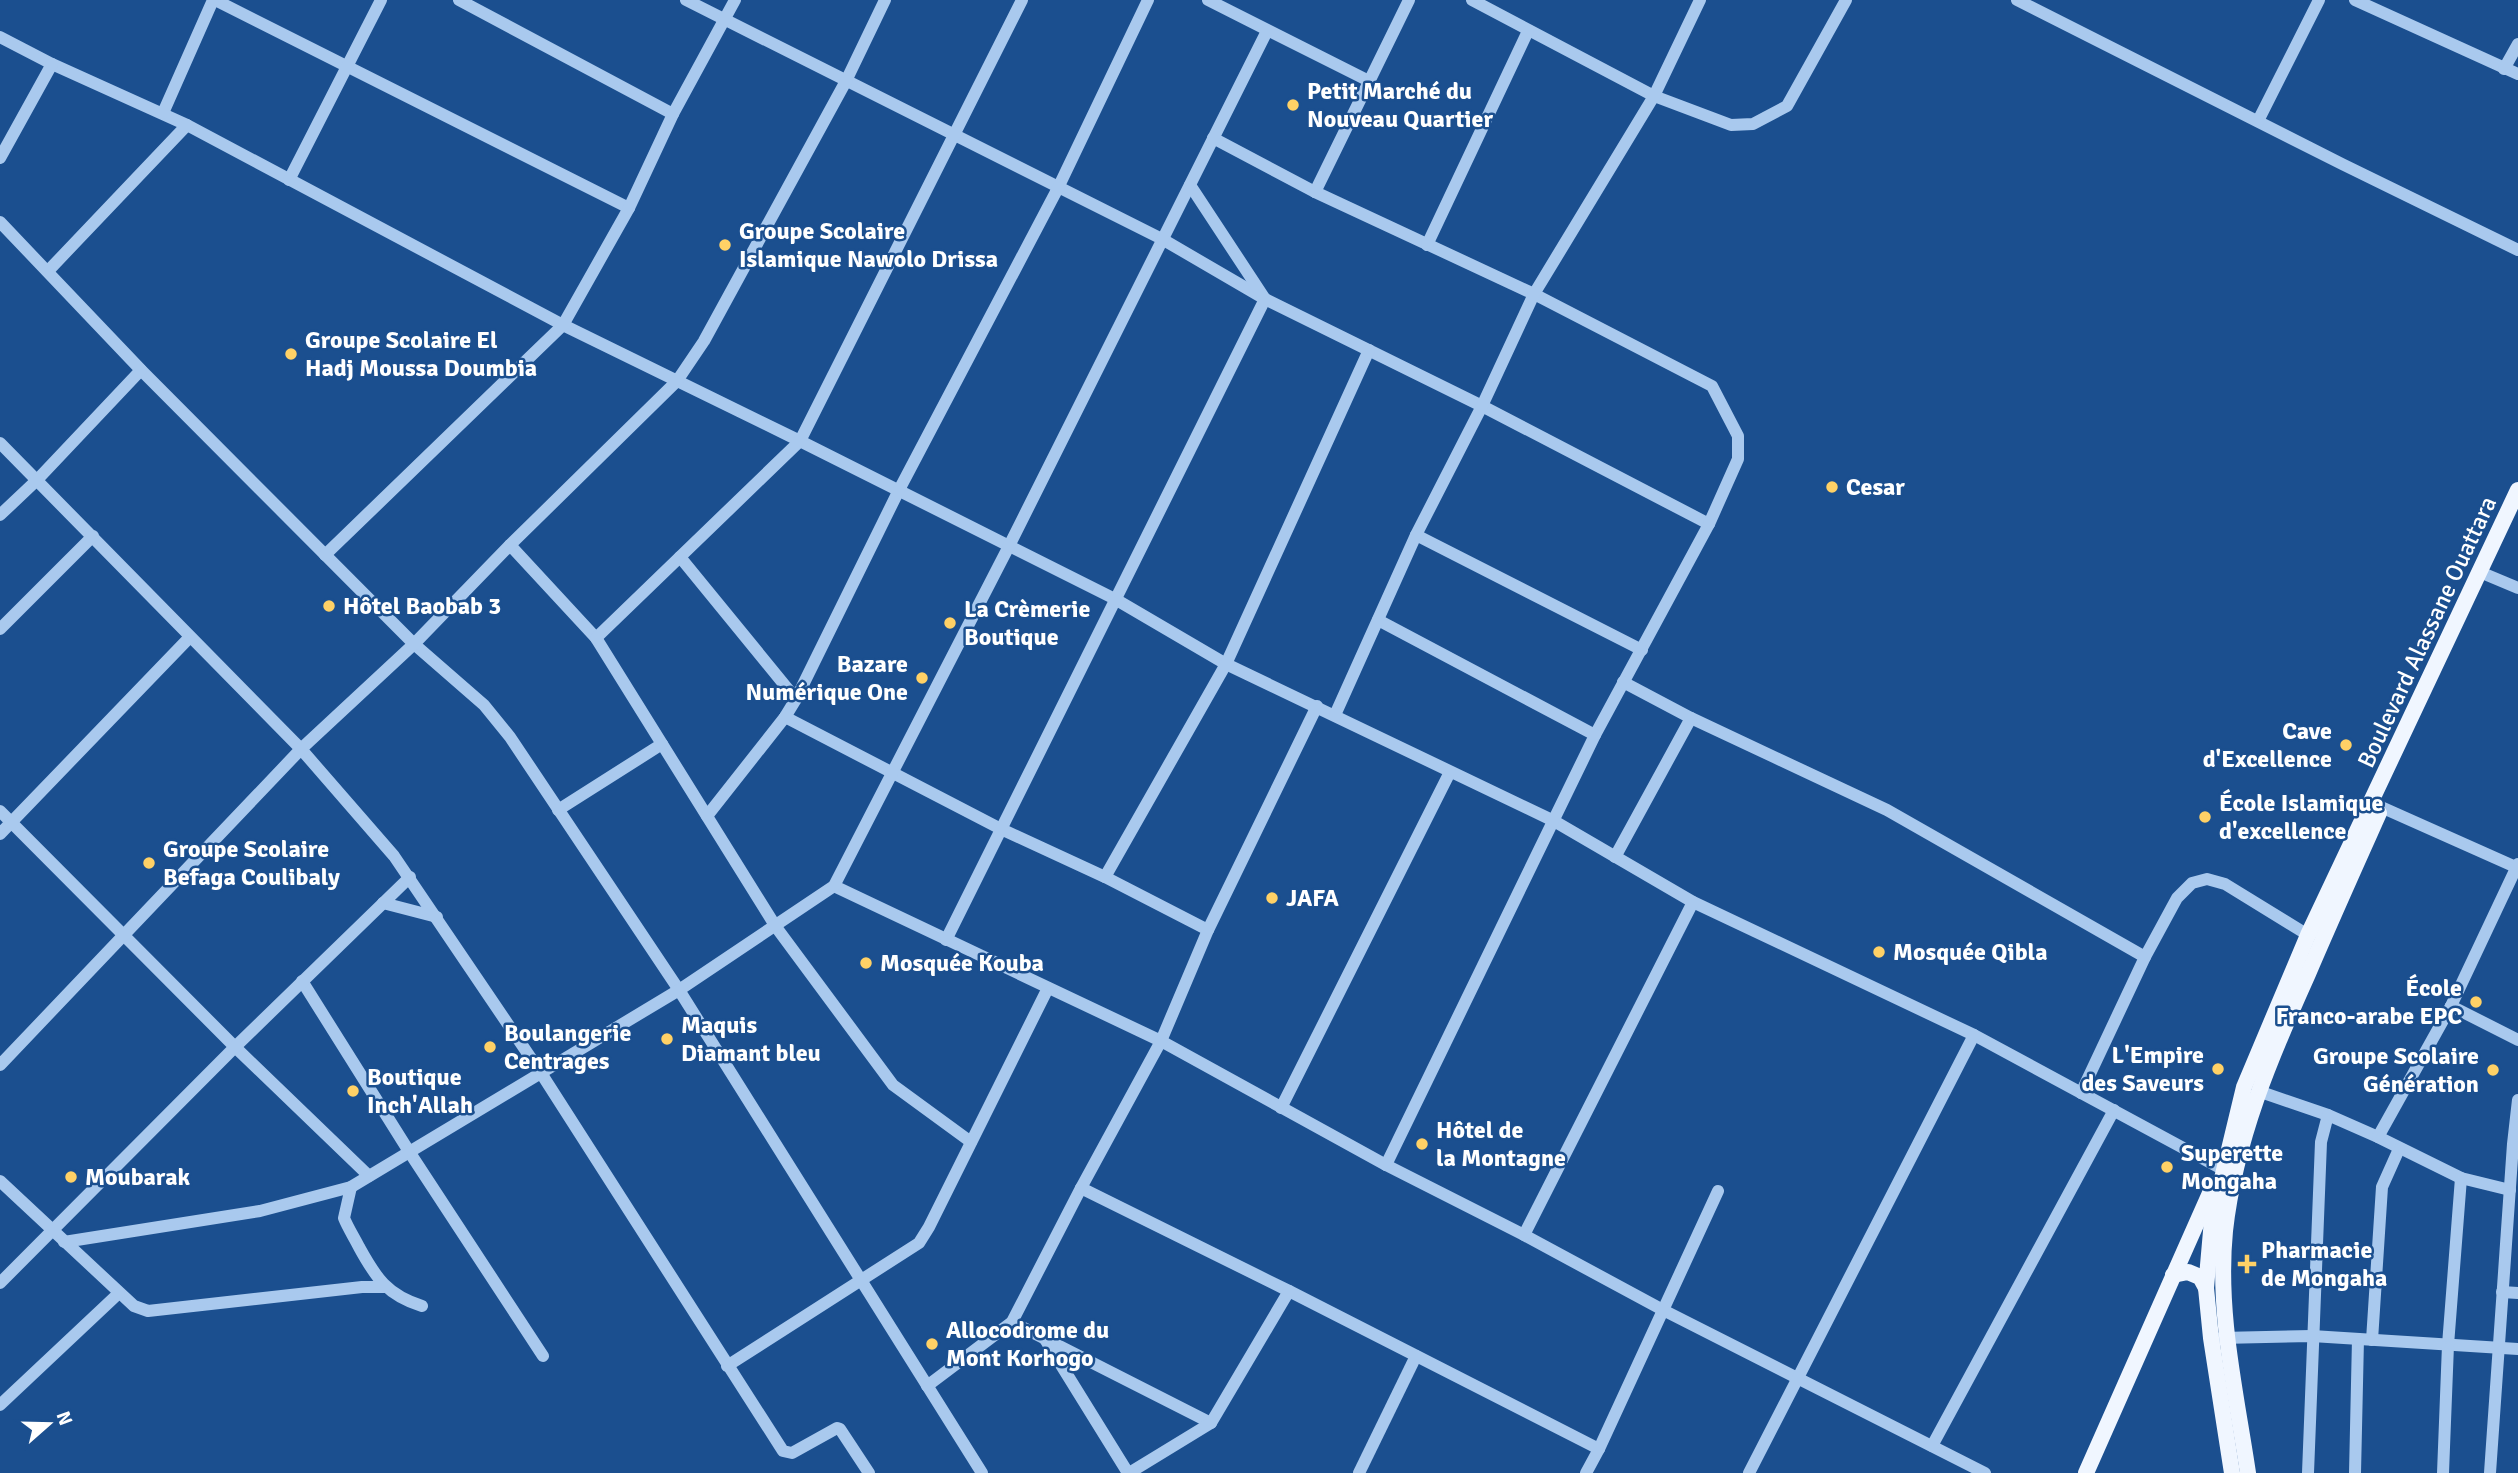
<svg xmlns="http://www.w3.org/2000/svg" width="2518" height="1473" font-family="Signika,sans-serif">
	<rect width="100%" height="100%" fill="#1b4f8f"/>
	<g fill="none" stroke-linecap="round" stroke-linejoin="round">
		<g stroke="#a9c9ee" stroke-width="12">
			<polyline points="215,0 629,208"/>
			<polyline points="459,0 673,114"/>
			<polyline points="686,0 1162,239 1265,299 1482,406 1709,524"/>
			<polyline points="1208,0 1369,81"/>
			<polyline points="1472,0 1654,96 1731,125 1753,124 1787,106 1846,0"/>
			<polyline points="2017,0 2342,164 2518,250"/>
			<polyline points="2355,0 2518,74"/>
			<polyline points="0,37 52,64 187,125 563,325 800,441 1115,599 1226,664 1554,821 1693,902 1974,1035 2224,1170"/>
			<polyline points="2504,69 2518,44"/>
			<polyline points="163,113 213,0"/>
			<polyline points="2258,121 2319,0"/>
			<polyline points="1213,138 1315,192 1534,294 1712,386 1738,436 1738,459 1709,524 1595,735 1386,1165"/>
			<polyline points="0,158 52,64"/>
			<polyline points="289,180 381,0"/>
			<polyline points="1315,192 1409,0"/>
			<polyline points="0,222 141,370 414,644 484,705 510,737 679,990 982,1473"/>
			<polyline points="1427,245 1528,31"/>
			<polyline points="48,271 187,125"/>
			<polyline points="0,443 301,749 394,856 541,1073 783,1451 792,1453 837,1428 840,1429 869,1473"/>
			<polyline points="0,515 37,480 141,370"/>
			<polyline points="1416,535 1642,650"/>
			<polyline points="510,545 596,638 776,927 893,1085 971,1142"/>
			<polyline points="325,555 563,325 629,208 673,114 735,0"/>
			<polyline points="680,557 796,699"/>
			<polyline points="2487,575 2518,588"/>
			<polyline points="1378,620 1595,735"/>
			<polyline points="0,629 93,536"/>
			<polyline points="596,638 800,441 1022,0"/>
			<polyline points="1623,682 1691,718 1887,810 2145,957"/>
			<polyline points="1335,715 1416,535 1482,406 1534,294 1654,96 1700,0"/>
			<polyline points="785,717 1001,829 1105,877 1208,930"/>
			<polyline points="2372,803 2518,868"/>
			<polyline points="558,810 662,744"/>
			<polyline points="0,811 235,1047 369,1176"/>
			<polyline points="707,816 785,717 796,699 899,490 1058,188 1148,0"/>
			<polyline points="0,834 189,638"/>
			<polyline points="1615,857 1691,718"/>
			<polyline points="1105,877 1226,664 1369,350"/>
			<polyline points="834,886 1161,1041 1386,1165 1524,1235 1663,1310 1985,1473"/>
			<polyline points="383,903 437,917"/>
			<polyline points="946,940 1265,299 1190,185"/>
			<polyline points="302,981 410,1153 543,1356"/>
			<polyline points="2451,1006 2518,1040"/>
			<polyline points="0,1065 301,749 414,644 510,545 677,381 704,341 846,81 885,0"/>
			<polyline points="2258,1091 2328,1115 2378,1137 2461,1178 2510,1190"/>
			<polyline points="2081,1093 2145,957 2177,898 2192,883 2207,879 2225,884 2308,935"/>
			<polyline points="1281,1108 1450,772"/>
			<polyline points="2378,1137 2451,1006 2518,864"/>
			<polyline points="0,1181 134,1306 148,1311 362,1287 385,1287"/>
			<path d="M351,1187L344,1218C348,1228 354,1237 359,1247C376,1278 387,1295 422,1306"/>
			<polyline points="1081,1188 1289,1291 1599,1449"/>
			<polyline points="1524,1235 1693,902"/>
			<polyline points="64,1242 260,1211 351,1187 679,990 834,886 1009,546 1267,31"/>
			<polyline points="0,1283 235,1047 410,877"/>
			<polyline points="2502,1292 2518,1293"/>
			<polyline points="1012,1322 1211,1423"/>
			<polyline points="2221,1338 2312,1336 2518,1349"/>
			<polyline points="1045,1339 1128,1473"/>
			<polyline points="2372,1340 2382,1187 2399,1149"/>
			<polyline points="727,1366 919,1243 929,1227 1048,988"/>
			<polyline points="927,1386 1012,1322 1081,1188 1161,1041 1208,930 1317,706"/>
			<polyline points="0,1405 119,1293"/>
			<polyline points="1932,1446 2114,1110"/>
			<polyline points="1129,1473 1211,1423 1289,1291"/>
			<polyline points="1359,1473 1416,1356"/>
			<polyline points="1586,1473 1599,1449 1718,1191"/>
			<polyline points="1749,1473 1974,1035"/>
			<polyline points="2308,1473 2321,1142 2328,1115"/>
			<polyline points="2355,1473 2358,1339"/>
			<polyline points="2443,1473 2448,1345 2461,1178"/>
			<polyline points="2490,1473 2513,1144 2518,1100"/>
		</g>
		<g stroke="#f0f6ff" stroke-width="16">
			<polyline points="2173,1275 2188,1272 2200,1277 2206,1288"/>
			<polyline points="2086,1473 2214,1184"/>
			<polyline points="2232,1473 2211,1338 2206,1288 2212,1220 2244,1087 2308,935 2518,490"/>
			<path d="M2248,1473C2236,1392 2217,1313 2225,1231C2235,1140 2271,1056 2308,974C2331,920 2355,867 2379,813"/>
		</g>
	</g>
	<g fill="#ffd166" stroke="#1b4f8f" stroke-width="2.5">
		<circle cx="1293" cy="105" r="7"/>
		<circle cx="725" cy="245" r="7"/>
		<circle cx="291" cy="354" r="7"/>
		<circle cx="1832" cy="487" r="7"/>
		<circle cx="329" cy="606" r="7"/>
		<circle cx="950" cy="623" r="7"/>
		<circle cx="922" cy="678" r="7"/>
		<circle cx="2346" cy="745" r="7"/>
		<circle cx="2205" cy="817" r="7"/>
		<circle cx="149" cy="863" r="7"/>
		<circle cx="1272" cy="898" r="7"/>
		<circle cx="1879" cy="952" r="7"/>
		<circle cx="866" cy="963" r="7"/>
		<circle cx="2476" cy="1002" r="7"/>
		<circle cx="667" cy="1039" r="7"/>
		<circle cx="490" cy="1047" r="7"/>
		<circle cx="2218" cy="1069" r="7"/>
		<circle cx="2493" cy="1070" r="7"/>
		<circle cx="353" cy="1091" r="7"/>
		<circle cx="1422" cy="1144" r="7"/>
		<circle cx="2167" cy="1167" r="7"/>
		<circle cx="71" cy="1177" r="7"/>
		<path d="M2243.5 1253.5h7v7h7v7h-7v7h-7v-7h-7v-7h7z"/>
		<circle cx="932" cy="1344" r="7"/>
	</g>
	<g text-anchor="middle" stroke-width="5" stroke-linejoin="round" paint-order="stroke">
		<g font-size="24" font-weight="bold" fill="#fff" stroke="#1b4f8f" text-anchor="start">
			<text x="1307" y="99">Petit Marché du<tspan x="1307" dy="28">Nouveau Quartier</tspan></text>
			<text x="739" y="239">Groupe Scolaire<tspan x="739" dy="28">Islamique Nawolo Drissa</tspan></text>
			<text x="305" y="348">Groupe Scolaire El<tspan x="305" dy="28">Hadj Moussa Doumbia</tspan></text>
			<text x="1846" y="495">Cesar</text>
			<text x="343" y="614">Hôtel Baobab 3</text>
			<text x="964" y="617">La Crèmerie<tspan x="964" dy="28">Boutique</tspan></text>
			<text x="908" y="672" text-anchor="end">Bazare<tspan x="908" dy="28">Numérique One</tspan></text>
			<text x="2332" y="739" text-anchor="end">Cave<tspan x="2332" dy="28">d'Excellence</tspan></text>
			<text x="2219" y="811">École Islamique<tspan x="2219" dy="28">d'excellence</tspan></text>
			<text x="163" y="857">Groupe Scolaire<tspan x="163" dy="28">Befaga Coulibaly</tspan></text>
			<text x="1286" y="906">JAFA</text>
			<text x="1893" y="960">Mosquée Qibla</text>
			<text x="880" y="971">Mosquée Kouba</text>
			<text x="2462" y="996" text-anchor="end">École<tspan x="2462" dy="28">Franco-arabe EPC</tspan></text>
			<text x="681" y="1033">Maquis<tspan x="681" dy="28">Diamant bleu</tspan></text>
			<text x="504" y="1041">Boulangerie<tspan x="504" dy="28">Centrages</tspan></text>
			<text x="2204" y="1063" text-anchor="end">L'Empire<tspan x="2204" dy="28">des Saveurs</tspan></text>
			<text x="2479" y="1064" text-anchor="end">Groupe Scolaire<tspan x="2479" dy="28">Génération</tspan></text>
			<text x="367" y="1085">Boutique<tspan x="367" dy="28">Inch'Allah</tspan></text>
			<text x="1436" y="1138">Hôtel de<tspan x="1436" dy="28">la Montagne</tspan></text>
			<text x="2181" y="1161">Superette<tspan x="2181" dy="28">Mongaha</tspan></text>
			<text x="85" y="1185">Moubarak</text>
			<text x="2261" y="1258">Pharmacie<tspan x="2261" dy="28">de Mongaha</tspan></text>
			<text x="946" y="1338">Allocodrome du<tspan x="946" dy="28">Mont Korhogo</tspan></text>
		</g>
		<g font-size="24" fill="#fff" stroke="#1b4f8f">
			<text transform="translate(2427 632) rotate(-65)" y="8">Boulevard Alassane Ouattara</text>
		</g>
	</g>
	<g transform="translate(49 1424) rotate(70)" stroke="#1b4f8f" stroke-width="5" paint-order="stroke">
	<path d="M0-5L12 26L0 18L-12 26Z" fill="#ffffff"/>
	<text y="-10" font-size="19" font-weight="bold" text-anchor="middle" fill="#ffffff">N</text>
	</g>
</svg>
